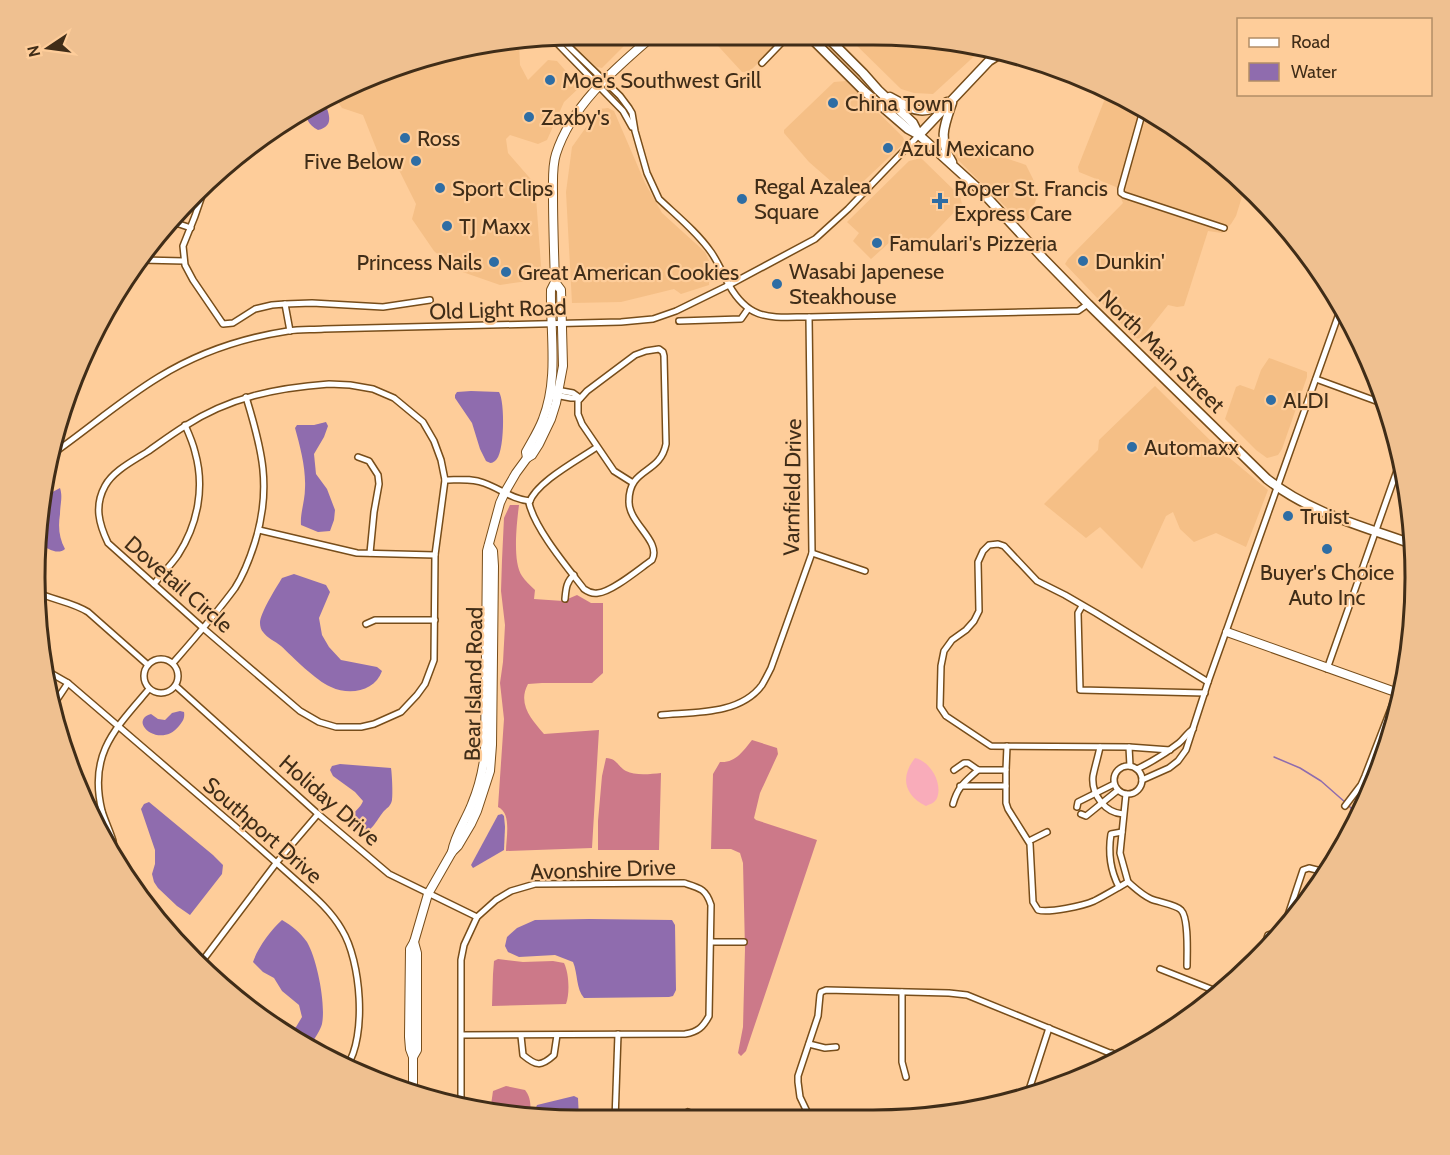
<svg xmlns="http://www.w3.org/2000/svg" width="1450" height="1155" font-family="Cabin,sans-serif">
	<rect width="100%" height="100%" fill="#fecd9a"/>
	<g fill="#f5bf86">
		<polygon points="578,35 635,35 602,68 597,67 563,36"/>
		<polygon points="708,35 787,35 751,70 746,72 742,72"/>
		<polygon points="846,35 908,36 981,50 933,94 914,93 901,89"/>
		<polygon points="519,42 520,65 528,80 548,60 557,61 580,87 564,102 547,140 538,144 510,135 506,139 508,153 535,184 542,279 500,285 454,269 434,251 412,219 416,204 398,168 388,167 382,163 363,115 342,108 334,96 437,53"/>
		<polygon points="846,81 903,137 905,142 848,196 809,162 784,133 784,130 834,82"/>
		<polygon points="1108,91 1144,107 1230,169 1245,187 1236,216 1231,224 1222,233 1208,231 1184,306 1177,307 1168,305 1141,339 1135,338 1065,264 1068,259 1123,203 1116,187 1079,172 1078,167"/>
		<polygon points="608,108 614,111 645,183 662,213 705,252 710,263 709,285 681,294 674,289 621,302 572,303 566,192 572,147 599,109"/>
		<polygon points="964,144 1026,165 1033,179 1037,197 1029,219 1025,222 1020,221 955,157 955,150 959,145"/>
		<polygon points="921,158 960,196 962,204 916,252 903,252 891,241 871,259 853,241 859,233 847,222 909,161"/>
		<polygon points="1269,358 1307,372 1307,377 1282,449 1278,455 1267,458 1256,450 1225,419 1236,387 1240,385 1254,390 1261,370"/>
		<polygon points="1155,386 1220,450 1268,490 1246,547 1216,533 1194,542 1180,529 1173,512 1166,516 1142,569 1100,527 1086,538 1044,504 1098,450 1099,440"/>
	</g>
	<path fill="#f9acba" d="M915,758C930,761 943,783 937,798C935,803 930,804 926,806C904,795 900,777 915,758Z"/>
	<g fill="#cc7989">
		<path d="M510,505H519C517,521 512,562 522,576C525,581 530,585 535,590L534,599L563,601L577,595L591,603H603V673L592,683H542L528,684C517,704 532,720 544,734L599,730L592,848L506,851C506,838 512,813 498,807L504,719L500,683L503,662L505,625L501,591L502,560L504,518Z"/>
		<path d="M752,740L777,748L778,754L760,793L754,818L756,820L817,840L746,1051L741,1056L738,1053L743,1027L745,949L743,863L740,853L731,849H711L713,774L720,762C736,763 743,751 752,740Z"/>
		<path d="M606,758C618,759 617,766 626,771C635,776 651,774 661,773L659,850H598V821L602,776Z"/>
		<path d="M498,959L523,962L553,961L564,963C569,973 570,993 566,1004L492,1006L493,974L494,961Z"/>
		<path d="M506,1086L525,1090C531,1097 531,1107 530,1116L490,1112L493,1091Z"/>
	</g>
	<g fill="#8f6cae">
		<path d="M324,100C328,112 336,126 318,130C308,125 306,118 305,108Z"/>
		<path d="M471,391L499,392C505,401 505,455 495,461C491,464 490,463 486,461L480,449L472,423L455,398V395L457,392Z"/>
		<path d="M326,422L328,426L324,437L314,454L316,474L327,489L335,510L334,520L330,531L318,532L301,525C300,513 305,501 305,488C306,468 300,446 295,428L297,425H314Z"/>
		<path d="M60,488C63,497 60,505 60,514C58,527 59,538 65,549C57,556 47,547 39,545L45,496Z"/>
		<path d="M294,574L326,585L330,592L319,618L322,635L329,647L341,660L377,667L382,671C375,691 350,696 331,687C315,680 294,658 281,646C275,641 267,638 263,632C261,630 260,626 260,623C260,613 276,588 282,578Z"/>
		<path d="M180,711L184,712C185,718 183,721 179,726C160,750 127,721 151,714L158,719L165,720L172,713Z"/>
		<path d="M340,764L391,768C392,773 393,795 392,800C391,806 387,808 384,811C377,819 366,844 354,828C352,826 350,823 351,820C351,813 361,808 363,801L355,792L333,776L330,770L332,766Z"/>
		<polygon points="149,802 213,855 223,865 222,874 190,915 177,906 158,888 154,882 152,874 155,864 155,850 141,809 144,804"/>
		<polygon points="502,814 504,816 505,827 504,850 473,868 471,865 498,815"/>
		<path d="M589,919L672,920L675,925L676,990L673,996L669,997L584,998C576,989 578,974 573,962L555,955L519,957L508,952L505,946L507,937L517,928L535,920Z"/>
		<path d="M282,920C292,926 300,932 307,942C317,959 326,1004 322,1024C320,1031 314,1039 311,1045L289,1033L296,1027L302,1017L299,1005L282,991L274,978L263,972L253,962C258,947 271,930 282,920Z"/>
		<polygon points="574,1096 578,1098 579,1120 534,1116 535,1110 537,1105"/>
	</g>
	<g fill="none" stroke-linecap="round" stroke-linejoin="round">
		<g stroke="#8f6cae" stroke-width="1.5">
			<polyline points="1274,757 1300,768 1321,781 1346,803"/>
			<polyline points="1349,806 1360,817"/>
		</g>
		<defs>
			<g id="street">
				<path d="M559,37L620,96L629,108L632,113L635,131L647,173L659,199C677,216 697,232 711,252C718,262 723,274 729,285C750,322 771,317 809,317L1073,311H1078L1088,304"/>
				<polyline points="552,38 623,111 632,127"/>
				<polyline points="762,63 789,35"/>
				<polyline points="1144,107 1121,189 1121,193 1124,195 1224,228"/>
				<polyline points="206,184 195,216 183,246 185,265 193,280 223,324 233,323 255,309 272,305 285,304 290,331"/>
				<polyline points="170,224 179,224 191,228"/>
				<polyline points="142,260 184,261"/>
				<polyline points="285,304 312,303 383,307 430,300"/>
				<polyline points="679,321 741,319 748,309"/>
				<polyline points="1316,379 1387,405"/>
				<path d="M329,384L350,385L373,389L394,398L423,422L434,441L441,460L445,480L435,555L434,660L425,684L417,695L401,712L374,724L361,727H336L319,722L300,711L203,628L108,543C99,524 94,506 105,486C113,471 133,461 147,452C160,443 172,434 185,426C230,397 276,388 329,384Z"/>
				<polyline points="551,389 573,393 580,398"/>
				<polyline points="555,395 571,398 580,398"/>
				<path d="M597,447C578,460 536,482 529,503C535,529 567,567 584,589C588,592 592,594 598,593C612,592 639,569 652,560C662,541 628,523 629,501C629,467 660,475 666,444L664,356L663,352L659,349L646,351L635,355L587,391L578,401V414L582,424L614,471L633,483"/>
				<path d="M51,455C87,430 121,400 159,377C198,353 242,338 288,331C300,329 312,330 324,329L621,322L653,319L676,311L729,285L815,239L848,209L919,135"/>
				<polyline points="358,457 369,461 378,475 379,484 374,512 370,553"/>
				<path d="M445,480C458,480 472,478 484,483C499,488 513,500 530,501"/>
				<polyline points="259,530 357,553 435,555"/>
				<polyline points="812,553 865,571"/>
				<path d="M154,584C162,574 171,565 178,555C198,524 205,487 195,452C193,443 189,434 185,425"/>
				<path d="M36,592C53,600 72,602 88,612L148,665"/>
				<path d="M565,599C566,589 566,582 574,575"/>
				<polyline points="1082,606 1078,613 1080,690 1205,693"/>
				<polyline points="366,624 375,620 435,620"/>
				<circle cx="161" cy="676" r="17"/>
				<path d="M173,663C194,639 216,614 235,588C244,574 250,558 255,542C272,488 262,449 246,397"/>
				<polyline points="1327,669 1400,462"/>
				<path d="M47,671L68,683C127,734 186,784 245,835C263,851 281,867 299,883C316,898 331,911 342,930C361,961 367,1036 347,1066"/>
				<polyline points="176,686 318,814 389,874 477,917"/>
				<polyline points="52,707 68,683"/>
				<path d="M661,715C694,712 740,715 762,685C765,680 768,674 771,668L812,553L809,317"/>
				<path d="M1100,747C1098,757 1095,766 1093,776C1091,794 1105,813 1123,814"/>
				<polyline points="1129,747 1130,766"/>
				<polyline points="1170,750 1129,747 991,746 946,716 940,707 941,666 944,651 952,640 966,630 974,621 979,611 978,562 983,551 989,545 998,544 1004,546 1037,581 1065,595 1096,613 1208,682"/>
				<circle cx="1128" cy="780" r="14"/>
				<path d="M1137,769C1152,762 1166,753 1179,743C1184,739 1187,733 1193,729"/>
				<polyline points="954,770 964,763 968,763 978,770 1006,770 1007,746"/>
				<polyline points="1142,780 1169,768 1178,761 1186,750 1208,682 1342,305"/>
				<polyline points="960,786 1006,786 1006,770"/>
				<path d="M1006,786V803L1008,809L1030,844L1033,902L1038,910C1049,913 1083,906 1094,901C1106,895 1117,888 1128,882L1120,853L1126,794"/>
				<path d="M953,804C958,786 965,782 978,770"/>
				<polyline points="1345,806 1361,785 1365,776 1397,693"/>
				<polyline points="1077,807 1078,802 1114,784"/>
				<polyline points="1081,814 1086,816 1118,790"/>
				<polyline points="93,816 102,812"/>
				<polyline points="1029,841 1047,832"/>
				<path d="M115,860C114,854 114,847 113,841C110,831 105,821 102,811C88,754 115,729 149,689"/>
				<path d="M1128,882C1135,888 1142,895 1151,899C1158,902 1177,905 1181,910C1189,918 1187,954 1187,966"/>
				<path d="M1119,887C1110,870 1108,853 1111,834L1122,832"/>
				<polyline points="1283,930 1303,870 1309,868 1325,872"/>
				<polyline points="711,942 744,942"/>
				<polyline points="1262,953 1268,935 1274,933 1279,934"/>
				<polyline points="200,964 277,862 318,814"/>
				<polyline points="1160,969 1221,993"/>
				<polyline points="224,986 249,1009"/>
				<polyline points="902,992 902,1062 906,1077"/>
				<path d="M521,1036L523,1055C536,1066 541,1067 554,1055L557,1035"/>
				<polyline points="809,1044 825,1048 836,1047"/>
				<polyline points="1106,1065 1112,1053"/>
				<polyline points="1027,1096 1049,1028"/>
				<polyline points="451,1104 461,1104"/>
				<path d="M461,1107V960L464,945L477,917L496,900L511,891L535,884L684,883C700,888 706,889 711,905L709,1016C703,1027 698,1032 685,1034L461,1035"/>
				<polyline points="615,1120 618,1034"/>
				<polyline points="685,1120 688,1112"/>
				<polyline points="811,1120 800,1097 798,1082 798,1076 818,1016 820,995 821,992 826,990 949,993 967,995 1122,1058"/>
			</g>
			<g id="secondary">
				<path d="M527,458L526,452C532,441 539,430 543,419C559,378 550,333 551,290L555,282C554,253 553,224 553,195C553,182 552,166 556,154C572,104 616,68 654,35"/>
				<polyline points="1227,632 1401,694"/>
				<path d="M452,852C455,834 466,820 472,804C479,787 483,770 485,753L487,551L500,503L505,492L516,473L527,458L532,455L539,444L551,419L556,403L563,366L561,290L555,282"/>
				<polyline points="413,1057 410,1049 409,1037 410,949 414,942 428,894 452,852 458,846 471,824 477,811 490,771 492,745 494,566 493,551 489,545"/>
				<polyline points="413,1092 413,1057 417,1050 417,953 414,942"/>
			</g>
			<g id="primary">
				<path d="M808,35L864,91L908,129L919,135L983,193L1043,258L1088,304L1267,479C1310,513 1362,526 1412,544"/>
				<polyline points="825,35 863,73 878,90 913,123 919,135"/>
				<path d="M890,97C914,110 921,117 947,102"/>
				<polyline points="919,135 989,61 1000,54"/>
				<path d="M952,162C938,140 944,126 952,103"/>
			</g>
		</defs>
		<use href="#street" stroke="#774d1a" stroke-width="8"/>
		<use href="#secondary" stroke="#774d1a" stroke-width="10"/>
		<use href="#primary" stroke="#774d1a" stroke-width="11"/>
		<use href="#street" stroke="#fff" stroke-width="5"/>
		<use href="#secondary" stroke="#fff" stroke-width="8"/>
		<use href="#primary" stroke="#fff" stroke-width="8"/>
	</g>
	<g fill="#2e6da4" stroke="#fecd9a" stroke-width="2">
		<circle cx="550" cy="80" r="6"/>
		<circle cx="833" cy="103" r="6"/>
		<circle cx="529" cy="117" r="6"/>
		<circle cx="405" cy="138" r="6"/>
		<circle cx="888" cy="148" r="6"/>
		<circle cx="416" cy="161" r="6"/>
		<circle cx="440" cy="188" r="6"/>
		<circle cx="742" cy="199" r="6"/>
		<path d="M937 192h6v6h6v6h-6v6h-6v-6h-6v-6h6z"/>
		<circle cx="447" cy="226" r="6"/>
		<circle cx="877" cy="243" r="6"/>
		<circle cx="1083" cy="261" r="6"/>
		<circle cx="494" cy="262" r="6"/>
		<circle cx="506" cy="272" r="6"/>
		<circle cx="777" cy="284" r="6"/>
		<circle cx="1271" cy="400" r="6"/>
		<circle cx="1132" cy="447" r="6"/>
		<circle cx="1288" cy="516" r="6"/>
		<circle cx="1327" cy="549" r="6"/>
	</g>
	<g text-anchor="middle" stroke-width="4.5" stroke-linejoin="round" paint-order="stroke">
		<g font-size="22" fill="#402d18" stroke="#fecd9a" text-anchor="start">
			<text x="562" y="88">Moe's Southwest Grill</text>
			<text x="845" y="111">China Town</text>
			<text x="541" y="125">Zaxby's</text>
			<text x="417" y="146">Ross</text>
			<text x="900" y="156">Azul Mexicano</text>
			<text x="404" y="169" text-anchor="end">Five Below</text>
			<text x="754" y="194">Regal Azalea<tspan x="754" dy="25">Square</tspan></text>
			<text x="452" y="196">Sport Clips</text>
			<text x="954" y="196">Roper St. Francis<tspan x="954" dy="25">Express Care</tspan></text>
			<text x="459" y="234">TJ Maxx</text>
			<text x="889" y="251">Famulari's Pizzeria</text>
			<text x="1095" y="269">Dunkin'</text>
			<text x="482" y="270" text-anchor="end">Princess Nails</text>
			<text x="789" y="279">Wasabi Japenese<tspan x="789" dy="25">Steakhouse</tspan></text>
			<text x="518" y="280">Great American Cookies</text>
			<text x="1283" y="408">ALDI</text>
			<text x="1144" y="455">Automaxx</text>
			<text x="1300" y="524">Truist</text>
			<text x="1327" y="580" text-anchor="middle">Buyer's Choice<tspan x="1327" dy="25">Auto Inc</tspan></text>
		</g>
		<g font-size="22" fill="#402d18" stroke="#fecd9a">
			<text transform="translate(498 309) rotate(-2)" y="8">Old Light Road</text>
			<text transform="translate(1162 351) rotate(44)" y="8">North Main Street</text>
			<text transform="translate(792 487) rotate(-89)" y="8">Varnfield Drive</text>
			<text transform="translate(179 584) rotate(41)" y="8">Dovetail Circle</text>
			<text transform="translate(473 684) rotate(-89)" y="8">Bear Island Road</text>
			<text transform="translate(330 800) rotate(41)" y="8">Holiday Drive</text>
			<text transform="translate(263 830) rotate(41)" y="8">Southport Drive</text>
			<text transform="translate(603 869) rotate(-2)" y="8">Avonshire Drive</text>
		</g>
	</g>
	<path d="M0 0H1450V1155H0ZM577 45H873A532 532 0 0 1 1405 577V578A532 532 0 0 1 873 1110H577A532 532 0 0 1 45 578V577A532 532 0 0 1 577 45Z" fill="#efc090" fill-rule="evenodd"/>
	<path fill="none" stroke="#402d18" stroke-width="3" d="M577 45H873A532 532 0 0 1 1405 577V578A532 532 0 0 1 873 1110H577A532 532 0 0 1 45 578V577A532 532 0 0 1 577 45Z"/>
	<rect x="1237" y="18" width="195" height="78" fill="#fecd9a" stroke="#b28d66" stroke-width="1.5"/>
	<rect x="1249" y="38" width="30" height="9" fill="#ffffff" stroke="#b28d66" stroke-width="1.5"/>
	<text x="1291" y="48" font-size="18" fill="#402d18">Road</text>
	<rect x="1249" y="63" width="30" height="18" fill="#8f6cae" stroke="#b28d66" stroke-width="1.5"/>
	<text x="1291" y="78" font-size="18" fill="#402d18">Water</text>
	<g transform="translate(48 48) rotate(257)" stroke="#fecd9a" stroke-width="4.5" paint-order="stroke">
	<path d="M0-4.5L10 22L0 15L-10 22Z" fill="#402d18"/>
	<text y="-9" font-size="16" font-weight="bold" text-anchor="middle" fill="#402d18">N</text>
	</g>
</svg>
